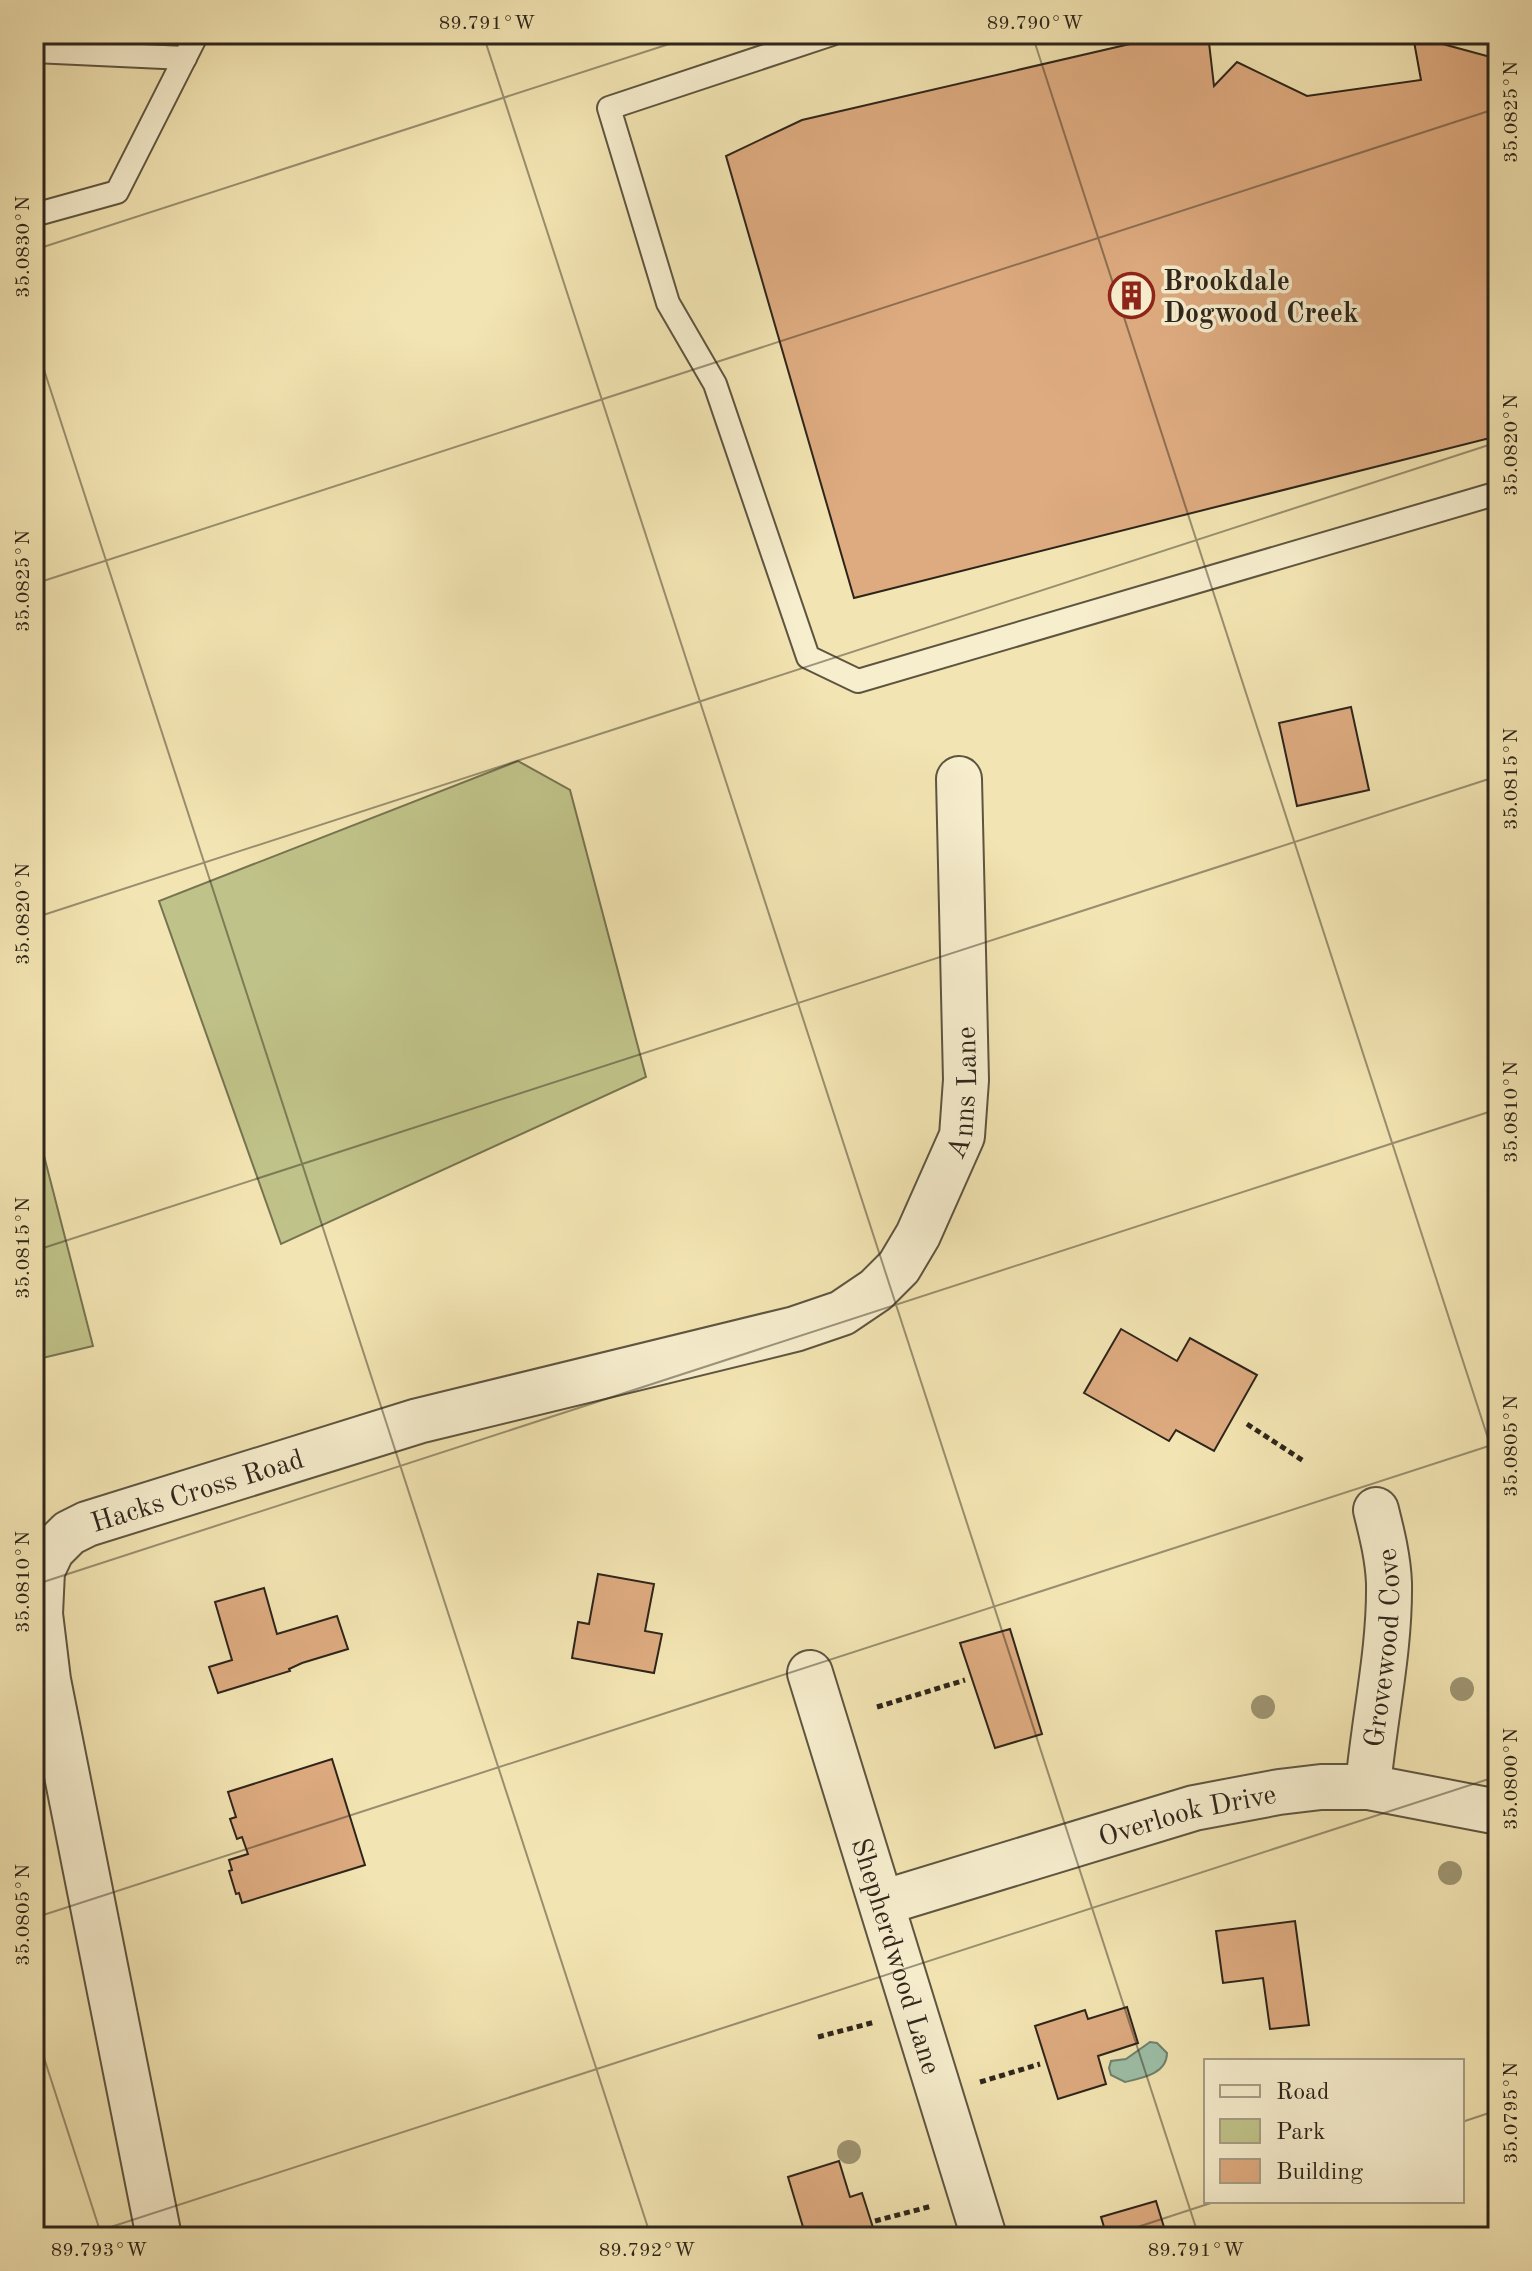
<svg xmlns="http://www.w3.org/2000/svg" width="1532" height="2271" font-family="'Old Standard TT',serif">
	<rect width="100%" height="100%" fill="#f3e5b3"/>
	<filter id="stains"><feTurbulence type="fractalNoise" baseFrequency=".0025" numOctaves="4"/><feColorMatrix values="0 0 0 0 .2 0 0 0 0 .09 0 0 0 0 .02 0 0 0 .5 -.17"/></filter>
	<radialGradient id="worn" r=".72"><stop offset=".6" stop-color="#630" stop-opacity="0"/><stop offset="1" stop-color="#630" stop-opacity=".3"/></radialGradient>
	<g fill="#c0c389" stroke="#767452" stroke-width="2">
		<polygon points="518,761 570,790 646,1077 281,1244 159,901"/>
		<polygon points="34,1117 93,1346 34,1360"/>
	</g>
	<path fill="#9dc0a8" stroke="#708270" stroke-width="2" d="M1150,2042L1157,2043L1167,2053C1167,2074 1142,2078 1125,2082L1111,2075L1109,2068L1111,2061L1126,2059Z"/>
	<g fill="#deab80" stroke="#2d251b" stroke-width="2">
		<polygon points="1173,34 1208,34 1214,86 1237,62 1307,96 1421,80 1413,36 1498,59 1498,436 854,598 726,156 802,120"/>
		<polygon points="1351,707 1369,790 1297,806 1279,723"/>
		<polygon points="1121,1329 1177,1361 1190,1338 1257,1375 1214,1451 1176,1430 1169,1441 1084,1393"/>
		<polygon points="598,1574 654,1584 645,1631 662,1634 654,1673 572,1658 578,1622 589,1624"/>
		<polygon points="264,1588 277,1634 337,1616 348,1649 302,1663 289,1669 290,1671 218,1693 209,1667 232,1660 215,1602"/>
		<polygon points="1010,1629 1042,1734 995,1748 960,1643"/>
		<polygon points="332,1759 365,1865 242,1903 239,1893 236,1894 229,1871 232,1870 229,1860 248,1854 242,1837 237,1839 230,1819 236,1817 228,1792"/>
		<polygon points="1295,1921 1309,2025 1270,2029 1263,1978 1223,1983 1216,1931"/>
		<polygon points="1127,2007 1138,2043 1098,2056 1106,2084 1058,2099 1035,2026 1085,2010 1088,2019"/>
		<polygon points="839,2161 850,2197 862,2193 876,2237 806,2237 788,2177"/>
		<polygon points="1156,2201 1167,2237 1107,2237 1101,2217"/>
	</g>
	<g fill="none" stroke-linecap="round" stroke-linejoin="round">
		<defs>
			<g id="service">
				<polyline points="832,34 609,108 668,303 715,384 808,657 858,681 1498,493"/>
				<polyline points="34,51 185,58"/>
				<polyline points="34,215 117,192 197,34"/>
			</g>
			<g id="minor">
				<path id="s1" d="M810,1673L984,2237"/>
				<path id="s2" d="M1368,1787C1374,1719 1390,1651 1389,1583C1388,1558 1382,1534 1376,1510"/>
				<path id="s3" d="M882,1903L1194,1808L1279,1792L1321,1787H1368L1498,1812"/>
				<path id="s4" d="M159,2237L48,1680L40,1614L42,1571L52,1550L69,1533L87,1524L418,1421L795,1329L842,1313L876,1290L899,1267L918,1235L962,1136L966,1080L959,779"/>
			</g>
		</defs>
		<use href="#service" stroke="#5e5541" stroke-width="26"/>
		<use href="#minor" stroke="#5e5541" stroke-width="48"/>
		<g stroke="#2d251b" stroke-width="5" stroke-dasharray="6 4" stroke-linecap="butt">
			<polyline points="1247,1424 1305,1462"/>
			<polyline points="877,1707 965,1680"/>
			<polyline points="818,2037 875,2022"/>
			<polyline points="980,2082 1040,2064"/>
			<polyline points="875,2221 932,2206"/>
		</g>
		<use href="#service" stroke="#f7eece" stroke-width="22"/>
		<use href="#minor" stroke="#f7eece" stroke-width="44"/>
	</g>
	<g fill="#9e9572">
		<circle cx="1462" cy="1689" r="12"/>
		<circle cx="1263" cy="1707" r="12"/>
		<circle cx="1450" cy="1873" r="12"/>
		<circle cx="849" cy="2152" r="12"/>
	</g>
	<path fill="none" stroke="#2d251b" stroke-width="2" stroke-opacity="0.45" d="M483,34L1199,2237M1032,34L1498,1469M34,250L700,34M34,339L651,2237M34,584L1498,108M34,918L1498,442M34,1251L1498,776M34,1585L1498,1109M34,1918L1498,1443M34,2027L102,2237M1462,2122L1498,2110M80,2237L1498,1776M1107,2237L1217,2201"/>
	<defs>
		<symbol id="building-ring" viewBox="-11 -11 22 22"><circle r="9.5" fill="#f7eece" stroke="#8f2418" stroke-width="1.5"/><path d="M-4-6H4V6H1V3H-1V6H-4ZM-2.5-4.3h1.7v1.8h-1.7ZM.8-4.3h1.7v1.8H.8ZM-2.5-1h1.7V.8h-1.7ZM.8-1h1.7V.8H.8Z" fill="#8f2418"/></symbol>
	</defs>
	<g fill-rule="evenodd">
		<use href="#building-ring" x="1106" y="270" width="51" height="51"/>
	</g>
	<g text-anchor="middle" stroke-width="7" stroke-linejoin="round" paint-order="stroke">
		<g font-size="28" font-weight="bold" fill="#2d251b" stroke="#f7eece" text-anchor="start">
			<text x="1163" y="290">Brookdale<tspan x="1163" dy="32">Dogwood Creek</tspan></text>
		</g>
		<g font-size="28" fill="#2d251b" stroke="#f7eece">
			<text dy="10" stroke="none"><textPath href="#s4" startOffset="1792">Anns Lane</textPath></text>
			<text dy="10" stroke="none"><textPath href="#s4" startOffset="860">Hacks Cross Road</textPath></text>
			<text dy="10" stroke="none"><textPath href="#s2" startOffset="140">Grovewood Cove</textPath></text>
			<text dy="10" stroke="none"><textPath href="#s3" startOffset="318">Overlook Drive</textPath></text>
			<text dy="10" stroke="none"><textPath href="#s1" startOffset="296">Shepherdwood Lane</textPath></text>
		</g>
	</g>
	<rect width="1532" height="2271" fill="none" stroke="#f3e5b3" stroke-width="88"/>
	<rect x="1204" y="2059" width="260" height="144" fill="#f7eece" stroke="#a69e86" stroke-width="2"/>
	<rect x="1220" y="2085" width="40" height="12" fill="#f7eece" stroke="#a69e86" stroke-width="2"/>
	<text x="1276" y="2099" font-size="24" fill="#2d251b">Road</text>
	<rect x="1220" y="2119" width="40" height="24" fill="#c0c389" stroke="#a69e86" stroke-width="2"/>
	<text x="1276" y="2139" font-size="24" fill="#2d251b">Park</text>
	<rect x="1220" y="2159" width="40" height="24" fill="#deab80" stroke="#a69e86" stroke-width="2"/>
	<text x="1276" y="2179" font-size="24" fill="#2d251b">Building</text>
	<rect x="44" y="44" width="1444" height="2183" fill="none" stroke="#2d251b" stroke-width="3"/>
	<g font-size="20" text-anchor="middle" fill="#2d251b">
		<text x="487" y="29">89.791°W</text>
		<text x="1035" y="29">89.790°W</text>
		<text transform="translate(1510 112) rotate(-90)" y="7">35.0825°N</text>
		<text transform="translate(22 247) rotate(-90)" y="7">35.0830°N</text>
		<text transform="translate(1510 445) rotate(-90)" y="7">35.0820°N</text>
		<text transform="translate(22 581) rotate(-90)" y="7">35.0825°N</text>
		<text transform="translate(1510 779) rotate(-90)" y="7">35.0815°N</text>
		<text transform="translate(22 914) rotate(-90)" y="7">35.0820°N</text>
		<text transform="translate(1510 1112) rotate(-90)" y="7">35.0810°N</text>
		<text transform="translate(22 1248) rotate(-90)" y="7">35.0815°N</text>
		<text transform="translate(1510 1446) rotate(-90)" y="7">35.0805°N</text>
		<text transform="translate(22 1582) rotate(-90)" y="7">35.0810°N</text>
		<text transform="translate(1510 1779) rotate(-90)" y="7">35.0800°N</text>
		<text transform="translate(22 1915) rotate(-90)" y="7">35.0805°N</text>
		<text transform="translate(1510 2113) rotate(-90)" y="7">35.0795°N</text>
		<text x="99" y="2256">89.793°W</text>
		<text x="647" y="2256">89.792°W</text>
		<text x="1196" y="2256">89.791°W</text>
	</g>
	<rect width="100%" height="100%" filter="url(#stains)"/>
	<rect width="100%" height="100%" fill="url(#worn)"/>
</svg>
